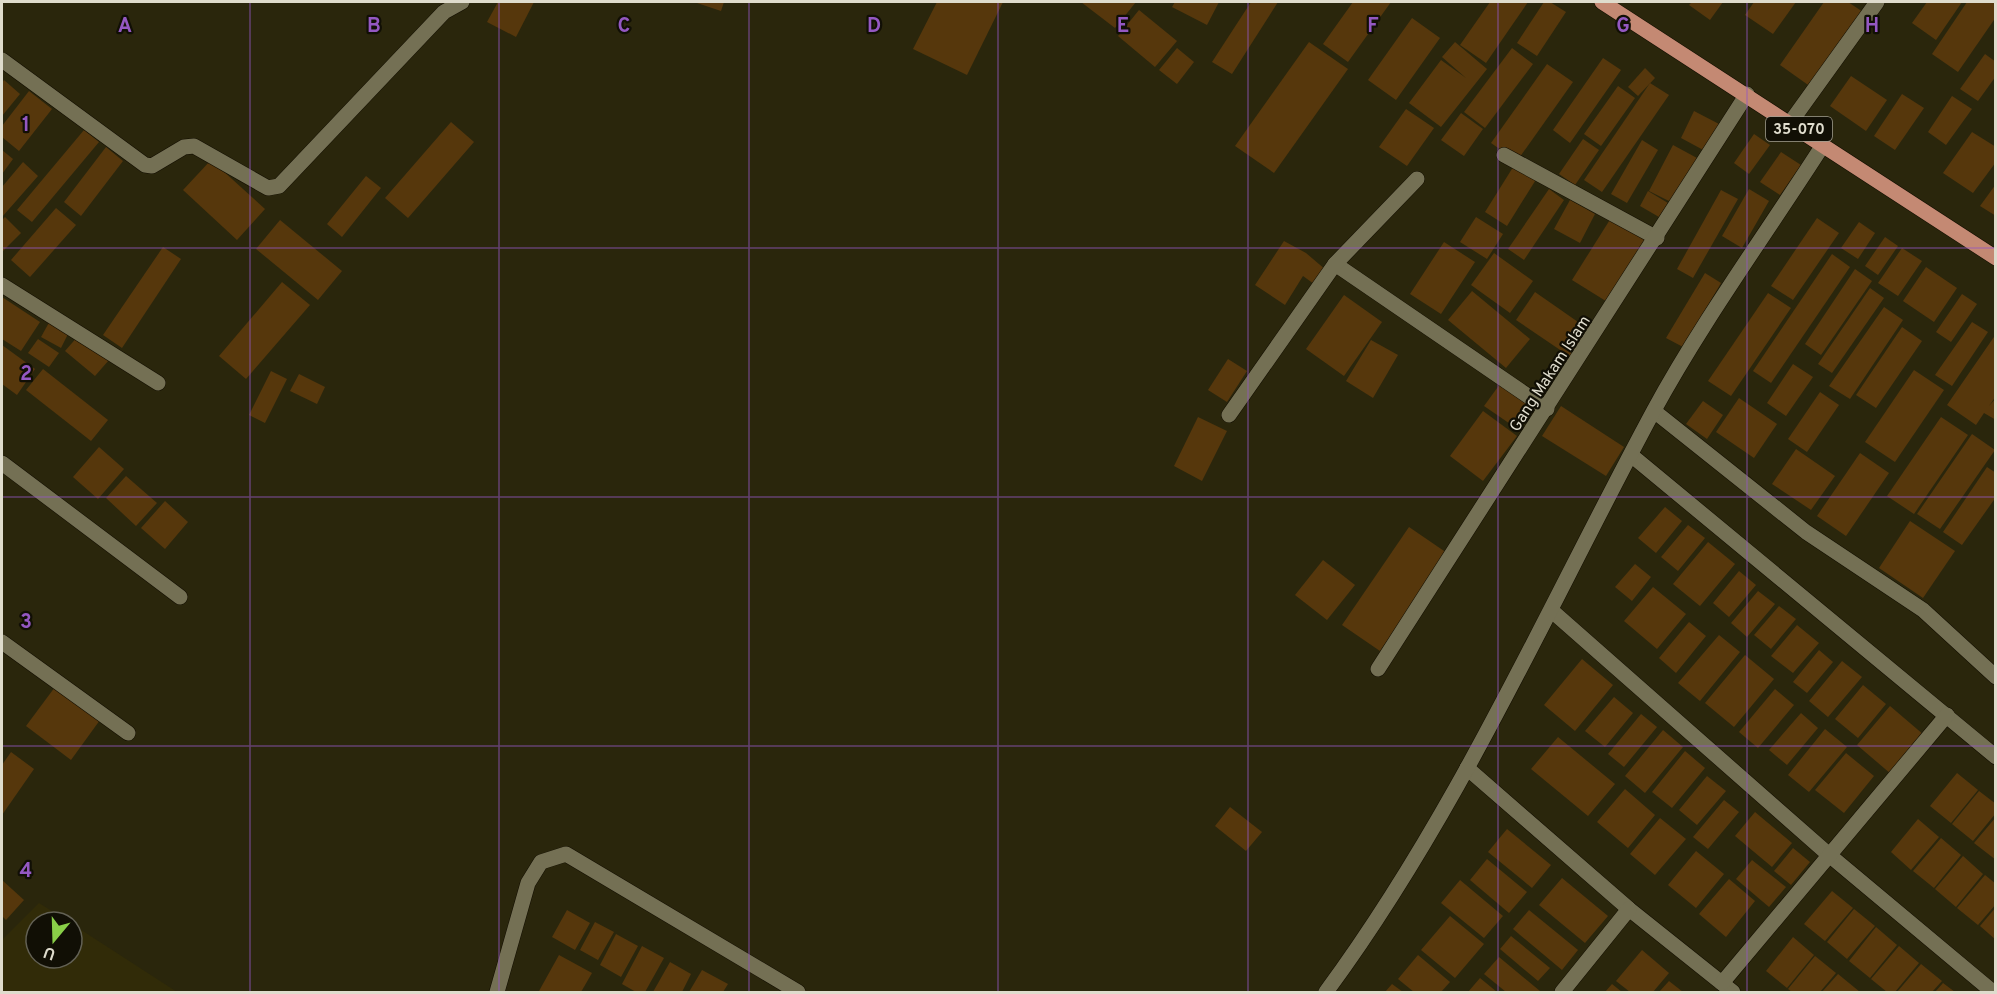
<svg xmlns="http://www.w3.org/2000/svg" width="1997" height="994" font-family="Overpass,sans-serif">
	<rect width="100%" height="100%" fill="#2a260c"/>
	<polygon fill="#312b08" points="39,903 69,922 36,922 36,958 72,958 72,924 177,992 2,992 2,940"/>
	<g fill="#56370c">
		<polygon points="498,2 534,2 516,37 487,22"/>
		<polygon points="694,2 724,2 721,11"/>
		<polygon points="937,2 1003,2 967,75 913,49"/>
		<polygon points="1081,2 1136,2 1115,28"/>
		<polygon points="1175,2 1219,2 1207,25 1172,7"/>
		<polygon points="1251,2 1278,2 1232,74 1212,62"/>
		<polygon points="1353,2 1391,2 1348,62 1323,44"/>
		<polygon points="1490,2 1528,2 1486,63 1460,45"/>
		<polygon points="1544,2 1550,2 1566,12 1537,56 1517,43"/>
		<polygon points="1692,2 1723,2 1710,20 1689,5"/>
		<polygon points="1754,2 1796,2 1773,34 1745,15"/>
		<polygon points="1824,2 1848,2 1863,12 1811,87 1780,65"/>
		<polygon points="1927,2 1962,2 1936,40 1912,23"/>
		<polygon points="1967,2 1996,2 1996,17 1958,72 1932,54"/>
		<polygon points="1139,10 1177,41 1155,67 1118,36"/>
		<polygon points="1412,18 1440,38 1396,100 1368,80"/>
		<polygon points="1309,42 1348,69 1274,173 1235,146"/>
		<polygon points="1455,42 1487,69 1441,127 1409,103 1441,60 1466,78 1442,57"/>
		<polygon points="1177,48 1194,62 1177,84 1159,70"/>
		<polygon points="1512,48 1533,64 1485,128 1464,112"/>
		<polygon points="1985,54 1996,62 1996,76 1978,101 1960,89"/>
		<polygon points="1603,58 1621,70 1570,143 1553,130"/>
		<polygon points="1547,64 1573,82 1517,161 1491,143"/>
		<polygon points="1645,68 1655,78 1638,96 1628,87"/>
		<polygon points="1851,76 1887,100 1866,131 1830,106"/>
		<polygon points="4,80 20,94 2,116 2,83"/>
		<polygon points="1650,83 1669,95 1602,192 1584,180"/>
		<polygon points="1618,86 1635,98 1601,146 1584,134"/>
		<polygon points="29,91 52,109 19,151 2,137 2,126"/>
		<polygon points="1902,94 1924,108 1895,150 1874,136"/>
		<polygon points="1952,96 1972,109 1946,145 1928,132"/>
		<polygon points="1406,109 1434,128 1407,166 1379,147"/>
		<polygon points="1694,111 1721,125 1707,152 1681,138"/>
		<polygon points="1461,113 1483,129 1464,156 1441,140"/>
		<polygon points="451,122 474,142 408,218 385,198"/>
		<polygon points="84,130 99,142 32,222 17,210"/>
		<polygon points="1972,132 1996,147 1996,162 1973,193 1943,173"/>
		<polygon points="1754,134 1770,145 1749,174 1734,163"/>
		<polygon points="1583,139 1599,150 1575,185 1559,174"/>
		<polygon points="1642,140 1658,150 1627,203 1611,194"/>
		<polygon points="1673,145 1697,158 1673,203 1649,191"/>
		<polygon points="106,147 123,161 81,216 64,202"/>
		<polygon points="2,150 13,159 2,174"/>
		<polygon points="1781,152 1801,165 1780,195 1760,182"/>
		<polygon points="211,160 265,209 237,240 183,190"/>
		<polygon points="23,162 38,176 2,217 2,187"/>
		<polygon points="1515,164 1537,178 1507,226 1485,212"/>
		<polygon points="366,176 381,188 342,237 327,224"/>
		<polygon points="1996,184 1996,216 1980,206"/>
		<polygon points="1549,189 1564,200 1524,260 1508,249"/>
		<polygon points="1749,189 1769,201 1742,248 1722,236"/>
		<polygon points="1721,190 1738,199 1693,278 1677,269"/>
		<polygon points="1648,191 1668,203 1659,217 1640,206"/>
		<polygon points="1570,200 1595,214 1580,243 1554,229"/>
		<polygon points="56,208 76,225 30,277 11,260"/>
		<polygon points="5,217 21,233 2,252 2,220"/>
		<polygon points="1476,217 1503,234 1487,259 1460,242"/>
		<polygon points="1611,218 1647,241 1609,303 1572,280"/>
		<polygon points="1817,218 1839,233 1793,300 1771,286"/>
		<polygon points="280,220 342,271 318,300 256,249"/>
		<polygon points="1859,222 1875,233 1858,259 1841,248"/>
		<polygon points="1885,237 1898,246 1878,275 1865,266"/>
		<polygon points="1284,241 1306,253 1326,270 1314,284 1303,276 1285,305 1255,285"/>
		<polygon points="1444,242 1475,262 1441,314 1410,294"/>
		<polygon points="163,247 181,259 122,348 103,335"/>
		<polygon points="1902,248 1922,261 1898,296 1878,283"/>
		<polygon points="1494,253 1533,281 1510,313 1471,285"/>
		<polygon points="1832,254 1850,267 1771,383 1753,371"/>
		<polygon points="1926,267 1957,288 1934,322 1903,301"/>
		<polygon points="1855,269 1872,281 1821,355 1805,344"/>
		<polygon points="1705,273 1721,283 1683,347 1666,338"/>
		<polygon points="282,282 310,305 246,379 219,356"/>
		<polygon points="1870,288 1884,298 1832,373 1818,364"/>
		<polygon points="1472,291 1530,339 1506,368 1448,320"/>
		<polygon points="1535,292 1591,331 1572,358 1516,320"/>
		<polygon points="1768,293 1791,308 1731,396 1708,381"/>
		<polygon points="1962,294 1977,304 1951,342 1936,332"/>
		<polygon points="1344,295 1382,322 1344,376 1306,349"/>
		<polygon points="2,297 40,322 21,351 2,339"/>
		<polygon points="1884,307 1903,320 1850,399 1829,386"/>
		<polygon points="51,319 70,330 61,348 41,337"/>
		<polygon points="1972,322 1988,332 1952,386 1935,375"/>
		<polygon points="1902,327 1922,341 1876,408 1856,395"/>
		<polygon points="1996,334 1996,396 1989,406 1996,398 1996,420 1984,413 1976,425 1947,405"/>
		<polygon points="79,335 109,360 95,376 65,351"/>
		<polygon points="38,339 59,353 49,367 28,353"/>
		<polygon points="1371,340 1398,355 1373,398 1346,381"/>
		<polygon points="2,345 35,369 17,395 2,384"/>
		<polygon points="1228,359 1247,371 1227,402 1208,390"/>
		<polygon points="1793,364 1813,377 1786,416 1767,403"/>
		<polygon points="43,369 108,420 91,441 26,390"/>
		<polygon points="1914,370 1944,390 1895,462 1865,442"/>
		<polygon points="271,371 287,379 265,423 249,415"/>
		<polygon points="299,374 325,387 317,404 290,391"/>
		<polygon points="1500,384 1535,408 1519,430 1484,406"/>
		<polygon points="1820,392 1839,405 1807,452 1788,439"/>
		<polygon points="1739,398 1777,424 1754,458 1716,432"/>
		<polygon points="1703,401 1723,415 1707,439 1686,424"/>
		<polygon points="1561,406 1624,447 1606,476 1542,436"/>
		<polygon points="1483,411 1517,436 1483,481 1450,456"/>
		<polygon points="1198,417 1227,431 1202,481 1174,466"/>
		<polygon points="1941,417 1968,435 1914,514 1887,496"/>
		<polygon points="1972,434 1995,450 1940,529 1917,514"/>
		<polygon points="99,447 124,469 98,499 73,477"/>
		<polygon points="1796,449 1835,476 1811,510 1772,484"/>
		<polygon points="1860,453 1889,473 1846,536 1817,516"/>
		<polygon points="1987,467 1996,473 1996,497 1962,545 1943,532"/>
		<polygon points="126,476 157,503 136,526 106,498"/>
		<polygon points="165,501 188,522 165,549 141,528"/>
		<polygon points="1665,507 1682,521 1656,553 1638,538"/>
		<polygon points="1910,521 1955,551 1923,598 1879,568"/>
		<polygon points="1688,525 1705,538 1678,571 1661,557"/>
		<polygon points="1409,527 1447,553 1380,651 1342,625"/>
		<polygon points="1708,542 1735,564 1700,606 1673,584"/>
		<polygon points="1323,560 1355,585 1327,620 1295,595"/>
		<polygon points="1635,564 1651,577 1632,601 1615,587"/>
		<polygon points="1739,571 1756,585 1729,617 1713,603"/>
		<polygon points="1653,587 1686,614 1657,649 1624,621"/>
		<polygon points="1758,591 1775,604 1747,637 1731,623"/>
		<polygon points="1779,606 1796,619 1771,649 1754,635"/>
		<polygon points="1689,622 1706,636 1676,673 1659,658"/>
		<polygon points="1797,625 1819,643 1793,673 1771,656"/>
		<polygon points="1719,635 1740,652 1700,701 1678,683"/>
		<polygon points="1819,650 1833,662 1807,693 1793,682"/>
		<polygon points="1745,655 1774,679 1734,727 1705,703"/>
		<polygon points="1582,659 1613,685 1575,731 1544,705"/>
		<polygon points="1842,661 1862,677 1828,717 1809,701"/>
		<polygon points="1863,685 1886,704 1858,738 1835,719"/>
		<polygon points="55,687 100,720 71,760 26,726"/>
		<polygon points="1775,689 1794,705 1758,748 1739,732"/>
		<polygon points="1614,697 1633,713 1605,747 1585,731"/>
		<polygon points="1890,706 1924,735 1891,774 1857,745"/>
		<polygon points="1801,713 1818,728 1787,765 1769,750"/>
		<polygon points="1641,714 1657,727 1624,767 1608,754"/>
		<polygon points="1825,729 1847,747 1809,792 1788,775"/>
		<polygon points="1663,730 1683,747 1645,793 1625,776"/>
		<polygon points="1558,737 1615,784 1588,816 1531,769"/>
		<polygon points="1685,751 1705,768 1672,808 1652,792"/>
		<polygon points="11,752 34,769 2,815 2,765"/>
		<polygon points="1846,753 1874,776 1844,813 1815,790"/>
		<polygon points="1957,773 1978,790 1951,823 1930,806"/>
		<polygon points="1707,776 1726,791 1697,825 1679,810"/>
		<polygon points="1625,789 1655,815 1628,848 1597,822"/>
		<polygon points="1979,791 1996,804 1996,813 1973,841 1952,824"/>
		<polygon points="1724,800 1739,812 1708,849 1693,837"/>
		<polygon points="1230,807 1262,832 1246,851 1215,826"/>
		<polygon points="1755,812 1792,843 1772,867 1735,836"/>
		<polygon points="1996,817 1996,860 1974,843"/>
		<polygon points="1660,818 1686,839 1655,875 1630,854"/>
		<polygon points="1918,819 1939,837 1911,870 1891,852"/>
		<polygon points="1507,829 1551,865 1532,888 1488,852"/>
		<polygon points="1941,838 1961,855 1934,888 1913,871"/>
		<polygon points="1793,848 1810,862 1791,885 1774,871"/>
		<polygon points="1696,851 1724,874 1696,908 1668,885"/>
		<polygon points="1963,856 1983,874 1956,907 1935,889"/>
		<polygon points="1487,859 1527,892 1509,913 1470,880"/>
		<polygon points="1752,860 1786,887 1769,907 1736,879"/>
		<polygon points="1985,875 1996,884 1996,904 1978,925 1957,908"/>
		<polygon points="1562,878 1608,916 1585,943 1539,905"/>
		<polygon points="1729,879 1755,901 1726,937 1699,914"/>
		<polygon points="2,880 24,900 6,920 2,916"/>
		<polygon points="1460,880 1503,916 1484,938 1441,903"/>
		<polygon points="1832,891 1853,908 1825,941 1804,924"/>
		<polygon points="1996,907 1996,940 1980,926"/>
		<polygon points="1854,909 1875,926 1847,959 1827,942"/>
		<polygon points="567,910 590,923 575,950 552,937"/>
		<polygon points="1529,910 1578,950 1562,970 1513,929"/>
		<polygon points="1450,916 1484,944 1455,978 1421,950"/>
		<polygon points="595,922 614,932 598,960 580,950"/>
		<polygon points="1876,927 1897,945 1870,978 1849,961"/>
		<polygon points="616,934 638,946 621,977 600,965"/>
		<polygon points="1511,936 1550,968 1538,981 1500,949"/>
		<polygon points="1793,937 1814,955 1787,988 1766,971"/>
		<polygon points="642,946 664,958 645,992 636,992 622,984"/>
		<polygon points="1899,946 1919,963 1895,992 1887,992 1871,979"/>
		<polygon points="1642,950 1669,973 1653,992 1630,992 1616,981"/>
		<polygon points="559,955 592,973 581,992 539,991"/>
		<polygon points="1418,955 1450,982 1441,992 1414,992 1398,979"/>
		<polygon points="1815,956 1836,973 1820,992 1792,992 1788,989"/>
		<polygon points="1499,957 1540,991 1539,992 1506,992 1484,974"/>
		<polygon points="670,962 691,974 682,992 653,992"/>
		<polygon points="1921,964 1942,981 1932,992 1897,992"/>
		<polygon points="702,970 728,984 723,992 689,992"/>
		<polygon points="1838,974 1860,992 1822,992"/>
		<polygon points="1480,978 1497,992 1468,992"/>
		<polygon points="1669,981 1683,992 1659,992"/>
		<polygon points="1943,983 1955,992 1935,992"/>
		<polygon points="1392,984 1403,992 1385,992"/>
		<polygon points="1612,984 1622,992 1605,992"/>
	</g>
	<g fill="none" stroke-linecap="round" stroke-linejoin="round">
		<defs>
			<g id="minor">
				<polyline points="2,60 145,165 152,166 184,147 194,146 268,188 279,186 444,12 462,2"/>
				<polyline points="1790,123 1877,2"/>
				<polyline points="1504,155 1657,238"/>
				<polyline points="1335,264 1547,409"/>
				<polyline points="2,285 158,383"/>
				<polyline points="1654,411 1806,532 1923,610 1996,677"/>
				<polyline points="1229,415 1335,264 1417,179"/>
				<polyline points="1631,455 1996,757"/>
				<polyline points="2,463 180,597"/>
				<polyline points="1552,611 1828,854 1993,992"/>
				<polyline points="2,642 128,733"/>
				<polyline points="1378,669 1747,94"/>
				<polyline points="1467,768 1629,909 1733,992"/>
				<polyline points="1722,983 1947,715"/>
				<polyline points="497,992 528,883 541,862 566,854 798,992"/>
				<path d="M1326,992C1458,813 1548,607 1653,412C1703,320 1766,234 1823,145"/>
				<polyline points="1562,992 1629,909"/>
			</g>
			<polyline id="primary" points="1602,2 1996,258"/>
		</defs>
		<use href="#minor" stroke="#130e00" stroke-width="16"/>
		<use href="#primary" stroke="#130e00" stroke-width="16"/>
		<use href="#minor" stroke="#747054" stroke-width="15"/>
		<use href="#primary" stroke="#c48973" stroke-width="15"/>
	</g>
	<path fill="none" stroke="#9458c2" stroke-width="1.5" stroke-opacity="0.55" d="M250,2V992M499,2V992M749,2V992M998,2V992M1248,2V992M1498,2V992M1747,2V992M2,248H1996M2,497H1996M2,746H1996"/>
	<g text-anchor="middle" stroke-width="4.5" stroke-linejoin="round" paint-order="stroke">
		<rect fill="#110f05" stroke="#a19e91" stroke-width="1.5" x="1766" y="117" width="66" height="24" rx="4.5"/>
		<g font-size="15" font-weight="bold" fill="#dfdccd">
			<text x="1799" y="134">35-070</text>
		</g>
		<g font-size="16" fill="#dfdccd" stroke="#110f05">
			<text transform="translate(1549 373) rotate(-57)" y="6">Gang Makam Islam</text>
		</g>
	</g>
	<g font-size="20" text-anchor="middle" font-weight="bold" fill="#9458c2" stroke="#110f05" stroke-width="4.5" stroke-linejoin="round" paint-order="stroke">
		<text x="125" y="32">A</text>
		<text x="374" y="32">B</text>
		<text x="624" y="32">C</text>
		<text x="874" y="32">D</text>
		<text x="1123" y="32">E</text>
		<text x="1373" y="32">F</text>
		<text x="1623" y="32">G</text>
		<text x="1872" y="32">H</text>
		<text x="26" y="131">1</text>
		<text x="26" y="380">2</text>
		<text x="26" y="628">3</text>
		<text x="26" y="877">4</text>
	</g>
	<rect width="1997" height="994" fill="none" stroke="#dfdccd" stroke-width="6"/>
	<g transform="translate(54 940) rotate(199)"><circle r="28" fill="#110f05" stroke="#636155" stroke-width="1.5"/>
	<path d="M0-4.5L10 22L0 15L-10 22Z" fill="#89cf48"/>
	<text y="-9" font-size="16" font-weight="bold" text-anchor="middle" fill="#dfdccd">U</text>
	</g>
</svg>
